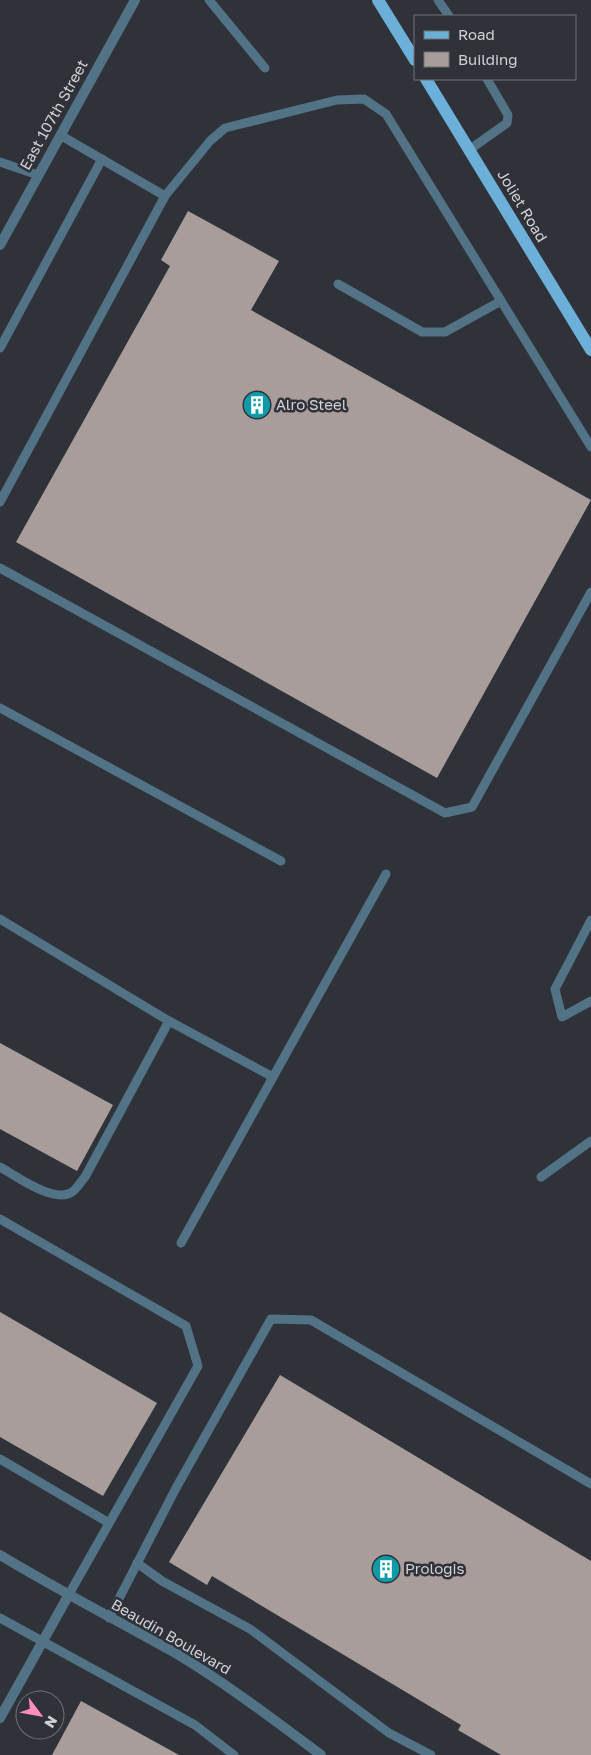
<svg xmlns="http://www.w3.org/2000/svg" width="591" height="1755" font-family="'Golos Text',sans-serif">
	<rect width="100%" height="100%" fill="#303239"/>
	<g fill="#a89d9b">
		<polygon points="188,211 279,261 251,310 591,500 437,778 16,542 170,266 161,260"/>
		<polygon points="0,1043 113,1105 77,1171 0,1129"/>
		<polygon points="0,1312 157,1403 103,1496 0,1437"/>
		<polygon points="280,1375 591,1561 591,1755 501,1755 458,1730 461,1725 212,1576 207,1585 169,1562"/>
		<polygon points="81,1701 179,1755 52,1755"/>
	</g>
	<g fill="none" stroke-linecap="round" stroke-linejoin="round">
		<g stroke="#527286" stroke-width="9">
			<polyline points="209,0 265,68"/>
			<polyline points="438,0 449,16"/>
			<polyline points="60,135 165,196"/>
			<polyline points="469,150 507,123 508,115 487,79"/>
			<polyline points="0,162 38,175"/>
			<polyline points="338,284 422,332 445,332 501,301"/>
			<polyline points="0,348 102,159"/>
			<polyline points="0,502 165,196 210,141 225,128 337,100 364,99 386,114 591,447"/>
			<polyline points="0,568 445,813 472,807 591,592"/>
			<polyline points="0,708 281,861"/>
			<path d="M0,919L169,1021L85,1177C81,1181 77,1189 72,1192C54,1204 16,1176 0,1167"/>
			<polyline points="591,920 555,989 562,1017 591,1001"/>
			<polyline points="169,1021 273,1077 386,874"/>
			<polyline points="541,1177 591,1141"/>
			<polyline points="0,1219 186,1326 198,1366 68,1596"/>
			<polyline points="181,1243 273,1077"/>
			<polyline points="0,1459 109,1523"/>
			<polyline points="137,1563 162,1581 250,1629 389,1733 431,1755"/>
			<polyline points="0,1618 195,1725 234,1755"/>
			<polyline points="109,1618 176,1488 271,1319 311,1320 591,1484"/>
		</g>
		<g stroke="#527286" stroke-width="10">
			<polyline points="0,245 135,0"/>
			<path d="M0,1555C58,1590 118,1621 177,1654C227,1684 274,1720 321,1755"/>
			<polyline points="0,1718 68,1596"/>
		</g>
		<g stroke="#6cb0d9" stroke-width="12">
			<polyline points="378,0 415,60"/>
			<polyline points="426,79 591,350"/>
		</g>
	</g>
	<defs>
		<symbol id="building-disc" viewBox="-11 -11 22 22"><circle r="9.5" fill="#0f9aa8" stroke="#303239"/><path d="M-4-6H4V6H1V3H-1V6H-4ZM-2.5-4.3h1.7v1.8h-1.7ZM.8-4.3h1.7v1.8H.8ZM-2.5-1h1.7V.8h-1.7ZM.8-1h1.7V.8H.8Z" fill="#fff"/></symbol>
	</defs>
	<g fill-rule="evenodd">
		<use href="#building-disc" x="241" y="389" width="32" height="32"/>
		<use href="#building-disc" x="370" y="1553" width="32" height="32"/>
	</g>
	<g text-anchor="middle" stroke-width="5" stroke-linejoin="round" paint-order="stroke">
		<g font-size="15" fill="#cfd1d5" stroke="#303239">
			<text transform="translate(54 115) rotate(-61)" y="5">East 107th Street</text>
			<text transform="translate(522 206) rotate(59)" y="5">Joliet Road</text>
			<text transform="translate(171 1637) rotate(30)" y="5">Beaudin Boulevard</text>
		</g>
		<g font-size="15" fill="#cfd1d5" stroke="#303239" text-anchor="start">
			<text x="276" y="410">Alro Steel</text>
			<text x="405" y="1574">Prologis</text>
		</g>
	</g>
	<rect x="414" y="15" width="162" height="65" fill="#303239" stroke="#707277"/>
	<rect x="424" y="31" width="25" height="8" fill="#6cb0d9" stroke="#707277"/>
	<text x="458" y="40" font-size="15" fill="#cfd1d5">Road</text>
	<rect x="424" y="52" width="25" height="15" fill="#a89d9b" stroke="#707277"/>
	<text x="458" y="65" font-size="15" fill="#cfd1d5">Building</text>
	<g transform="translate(40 1715) rotate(122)"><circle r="24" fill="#303239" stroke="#707277"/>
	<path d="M0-4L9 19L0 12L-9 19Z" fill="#fe8ebb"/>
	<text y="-8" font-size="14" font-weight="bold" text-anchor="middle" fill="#cfd1d5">N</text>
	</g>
</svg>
